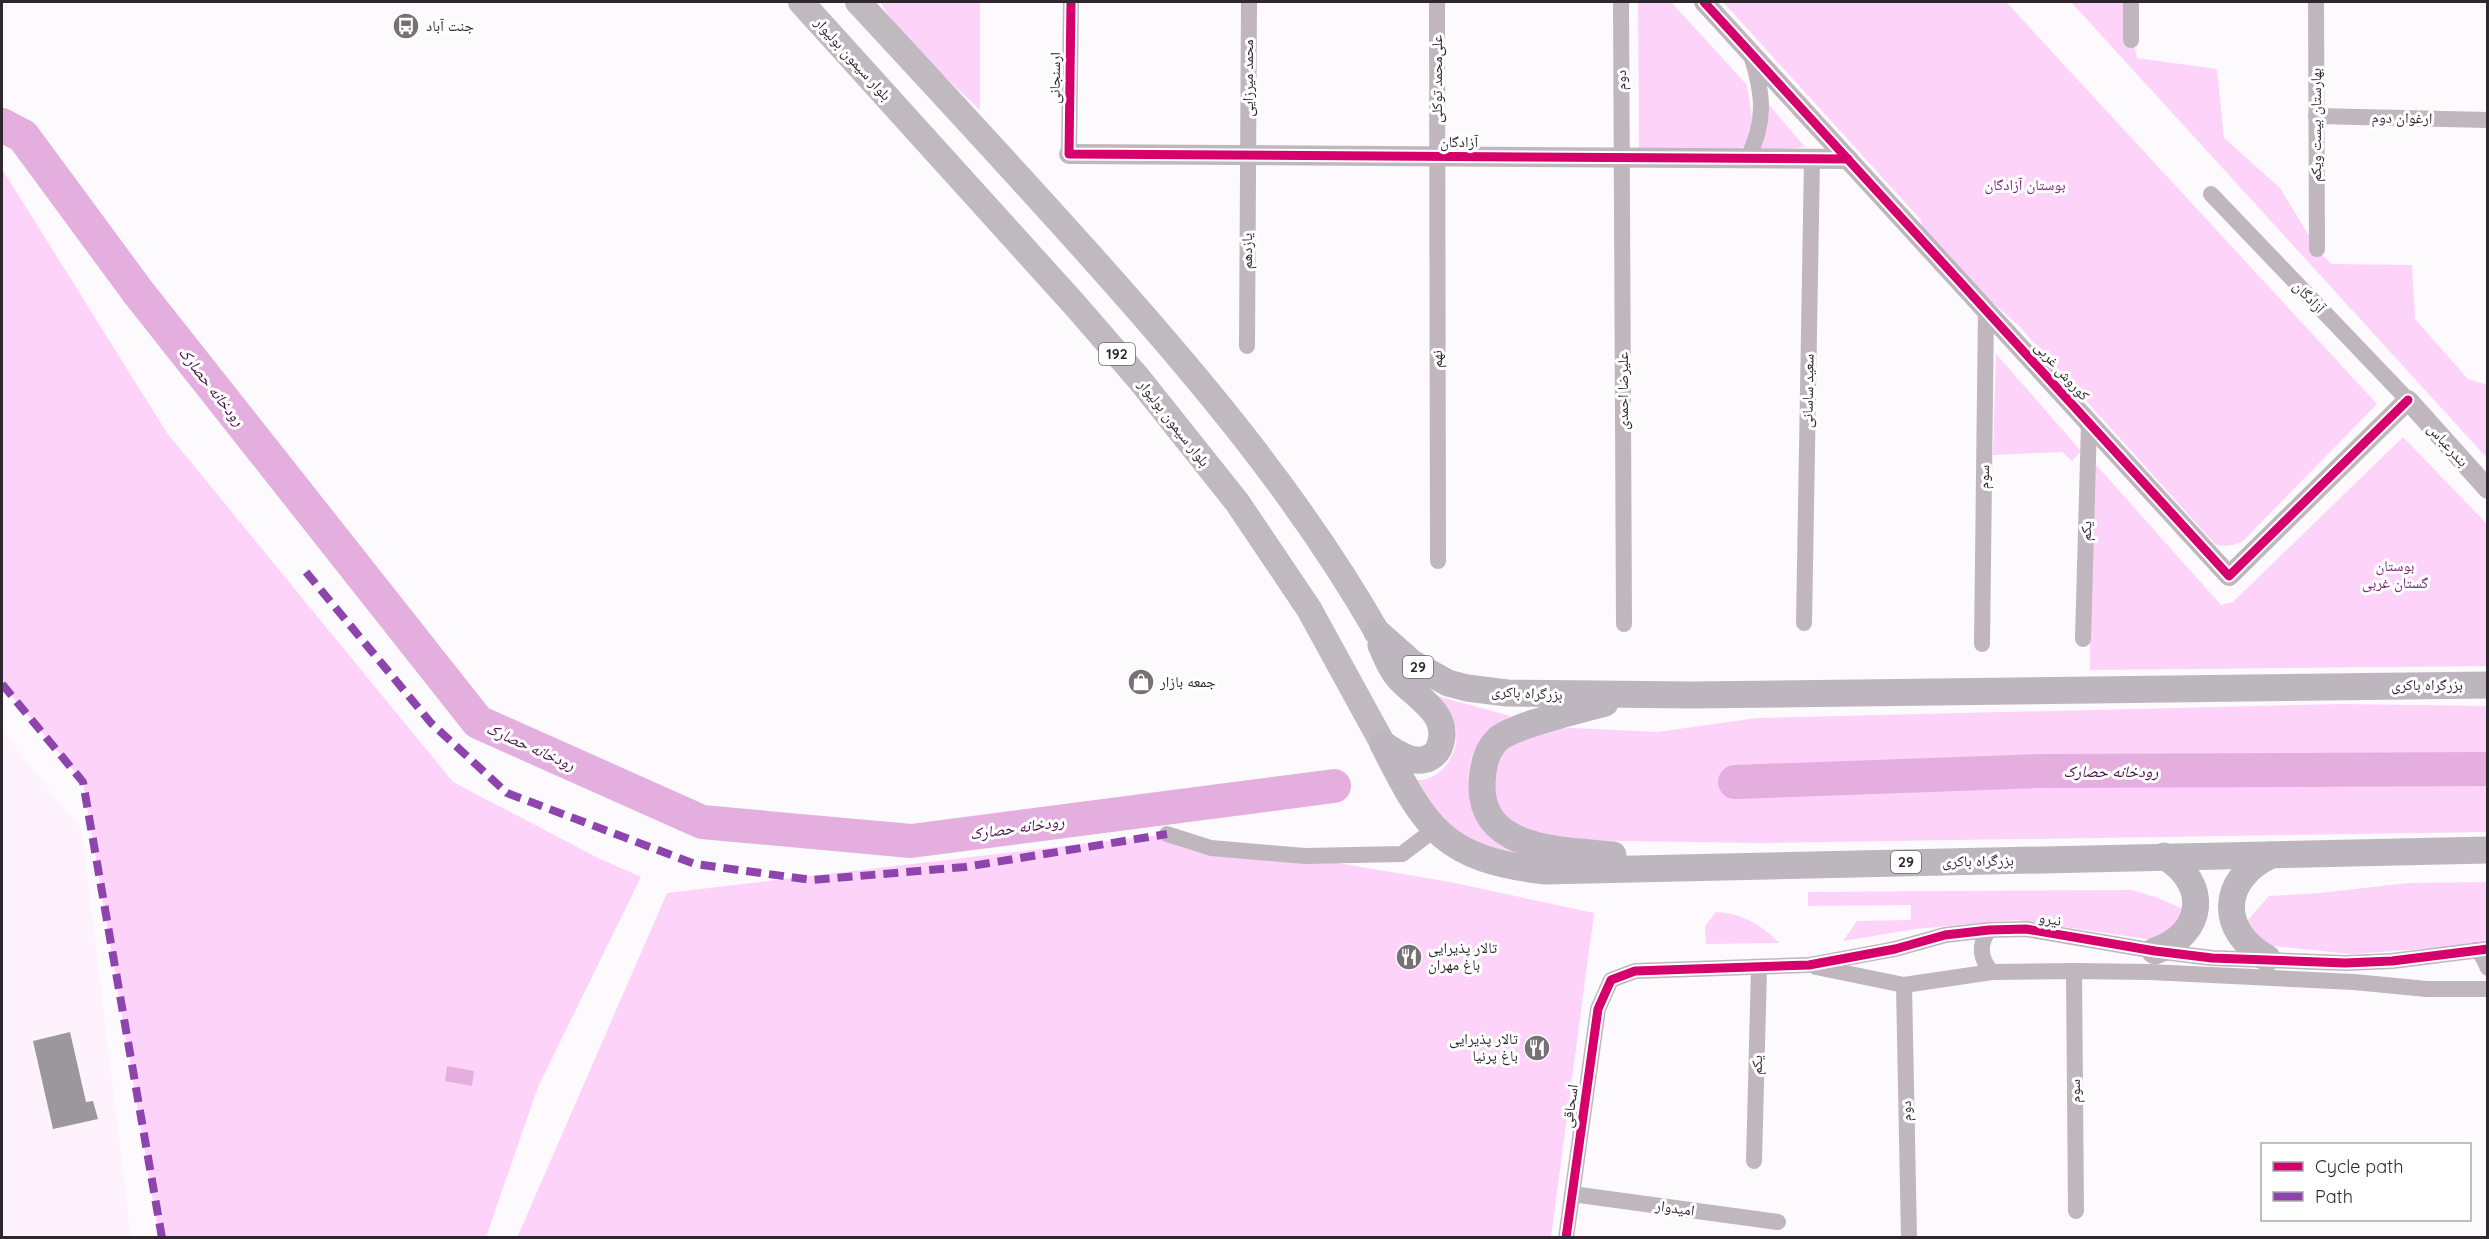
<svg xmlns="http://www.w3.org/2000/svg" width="2489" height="1239" font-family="Quicksand,'Noto Naskh Arabic',sans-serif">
	<rect width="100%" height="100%" fill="#fcfafc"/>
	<polygon fill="#fef3fc" points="2,730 82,831 131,1237 2,1237"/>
	<g fill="#fdd3f9">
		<path d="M880,2H980V110C949,80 902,39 880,2Z"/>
		<polygon points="1638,2 1671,2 1747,85 1752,119 1750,144 1732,151 1639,149"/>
		<path d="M1723,2H2006L2377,404L2242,542C2233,545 2224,548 2215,544L2017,324L1924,242L1921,220Z"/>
		<polygon points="2071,2 2126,2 2137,58 2217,69 2224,138 2280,188 2317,249 2331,264 2412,265 2415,319 2468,379 2487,385 2487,458"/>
		<polygon points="1765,100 1805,147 1757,151"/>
		<polygon points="2,171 4,172 167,433 453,782 596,857 641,877 538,1087 486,1237 159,1237 83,782 2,684"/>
		<polygon points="1996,354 2081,451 2072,461 2062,452 1993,455"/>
		<polygon points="2403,437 2487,524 2487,666 2090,670 2090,458 2221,605 2233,602"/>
		<path d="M1434,695L1510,716C1498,725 1484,735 1476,748C1463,769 1468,807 1482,827C1489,836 1509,847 1518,855L1473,842L1436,815L1410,779C1438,786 1460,755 1456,730C1454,716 1443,705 1434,695Z"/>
		<polygon points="2342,704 2487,706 2487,832 1760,843 1561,840 1524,839 1496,815 1492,757 1503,743 1552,727 1657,732 1757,718"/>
		<polygon points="1167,834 1450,882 1594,913 1551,1237 517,1238 667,893"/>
		<polygon points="2487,882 2487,944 2352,954 2263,945 2247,921 2269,896 2320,893 2408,883"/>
		<polygon points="2132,890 2158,898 2183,909 2175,927 2153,940 2016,920 1915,929 1843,941 1857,921 1911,920 1911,905 1808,906 1808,892"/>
		<path d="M1716,912C1741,913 1762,925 1779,943L1706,944L1705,926Z"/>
	</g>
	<polygon fill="#e4afdf" points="447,1066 474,1071 472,1086 445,1081"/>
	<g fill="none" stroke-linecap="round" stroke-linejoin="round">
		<g stroke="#e4afdf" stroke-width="34">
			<polyline points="2,125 23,136 138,292 478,722 702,822 911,841 1334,786"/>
			<polyline points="1735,782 2039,771 2488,769"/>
		</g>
	</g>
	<polygon fill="#9b979b" points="70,1032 86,1102 93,1101 98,1119 53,1129 33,1041"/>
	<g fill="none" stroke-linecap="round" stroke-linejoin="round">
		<g stroke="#bfb6be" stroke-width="16">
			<polyline points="1437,2 1438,561"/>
			<polyline points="1621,2 1624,624"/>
			<polyline points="2131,2 2131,40"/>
			<polyline points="2316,2 2317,249"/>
			<polyline points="2316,116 2488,120"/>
			<polyline points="1069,154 1071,2"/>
			<path d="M1747,159C1767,121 1763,93 1751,55"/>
			<polyline points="2211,194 2408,400"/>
			<polyline points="1247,346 1249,2"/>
			<polyline points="1804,623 1812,159"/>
			<polyline points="2083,639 2089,423"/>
			<polyline points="1982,644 1986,310"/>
			<polyline points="1167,834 1211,848 1305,856 1402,854 1435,829"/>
			<path d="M1989,930C1978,945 1980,959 1992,972"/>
			<polyline points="2475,950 2481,954 2488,968"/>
			<polyline points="1816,967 1904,985 1992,972 2074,971 2150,972 2354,982 2427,989 2488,989"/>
			<polyline points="2074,971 2076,1211"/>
			<polyline points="1904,985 1909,1238"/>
			<polyline points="1754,1161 1759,968"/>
			<polyline points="1572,1194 1778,1222"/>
			<polyline points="1566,1238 1598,1009 1611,980 1635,971 1809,965 1895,949 1945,935 1989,930 2026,929 2155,951 2212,958 2345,963 2392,961 2488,949"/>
		</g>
		<g stroke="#bfb6be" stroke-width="20">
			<polyline points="1704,2 2229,576 2408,400 2488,489"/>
			<polyline points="1069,154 1848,159"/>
		</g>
		<g stroke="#c0b9c0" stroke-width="26">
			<polyline points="801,2 1075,305 1139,379 1237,502 1309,609 1383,744"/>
			<path d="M858,2C935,85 1012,168 1088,253C1194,371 1298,494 1377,632"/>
		</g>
		<g stroke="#beb6be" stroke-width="27">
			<polyline points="1377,632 1412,663 1448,683 1467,688 1507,693 1692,695 2488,685"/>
			<path d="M1381,645C1386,656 1390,668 1398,677C1416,698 1453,714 1439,748C1435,757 1425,761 1416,760C1404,759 1393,751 1383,744"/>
			<path d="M1605,703C1581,710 1513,725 1497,740C1485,752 1482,771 1482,787C1482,852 1567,850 1613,855"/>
			<path d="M1383,744C1426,830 1444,859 1545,871L2488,850"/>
			<path d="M2155,951C2205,934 2210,883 2164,856"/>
			<path d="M2267,958C2218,931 2220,879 2271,855"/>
		</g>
		<g stroke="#8e44ad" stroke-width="8" stroke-dasharray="15 8" stroke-linecap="butt">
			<polyline points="306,572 431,723 507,793 695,864 812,880 965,867 1167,834"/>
			<polyline points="2,684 83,782 162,1238"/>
		</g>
		<defs>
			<g id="cycleway">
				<polyline points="1071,2 1069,154 1848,159"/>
				<polyline points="1704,2 2229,576 2408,400"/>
				<polyline points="1566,1238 1598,1009 1611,980 1635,971 1809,965 1895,949 1945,935 1989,930 2026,929 2155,951 2212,958 2345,963 2392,961 2488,949"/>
			</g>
		</defs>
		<use href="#cycleway" stroke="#fff" stroke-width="13"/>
		<use href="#cycleway" stroke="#d6006c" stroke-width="9"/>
	</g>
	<defs>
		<symbol id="bus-disc" viewBox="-11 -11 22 22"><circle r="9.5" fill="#777176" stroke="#fff"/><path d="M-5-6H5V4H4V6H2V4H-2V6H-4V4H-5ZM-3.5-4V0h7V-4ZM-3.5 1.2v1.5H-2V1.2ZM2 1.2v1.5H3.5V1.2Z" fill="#fff"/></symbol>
		<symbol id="shop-disc" viewBox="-11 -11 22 22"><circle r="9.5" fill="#777176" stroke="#fff"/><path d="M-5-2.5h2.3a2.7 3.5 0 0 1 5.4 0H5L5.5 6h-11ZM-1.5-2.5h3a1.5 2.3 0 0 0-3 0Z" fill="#fff"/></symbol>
		<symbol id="restaurant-disc" viewBox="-11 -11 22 22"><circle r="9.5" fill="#777176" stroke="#fff"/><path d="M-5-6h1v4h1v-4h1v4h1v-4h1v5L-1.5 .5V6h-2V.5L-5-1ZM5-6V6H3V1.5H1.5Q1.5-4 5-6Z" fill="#fff"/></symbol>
	</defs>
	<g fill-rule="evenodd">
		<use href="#bus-disc" x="391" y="11" width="30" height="30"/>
		<use href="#shop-disc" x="1126" y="667" width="30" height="30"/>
		<use href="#restaurant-disc" x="1394" y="942" width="30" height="30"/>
		<use href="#restaurant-disc" x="1522" y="1033" width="30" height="30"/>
	</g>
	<g text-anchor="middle" stroke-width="6" stroke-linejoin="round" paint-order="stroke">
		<g fill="#fff" stroke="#6d686d" stroke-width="1.5">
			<rect x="1099" y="343" width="36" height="22" rx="4.5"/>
			<rect x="1403" y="656" width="30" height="22" rx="4.5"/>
			<rect x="1891" y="851" width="30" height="22" rx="4.5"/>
		</g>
		<g font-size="14" font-weight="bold" fill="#2f272e">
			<text x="1117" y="359">192</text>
			<text x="1418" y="672">29</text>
			<text x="1906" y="867">29</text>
		</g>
		<g font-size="15" fill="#2f272e" stroke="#fff" text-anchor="start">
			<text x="426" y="31">جنت آباد</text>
			<text x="1160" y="687">جمعه بازار</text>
			<text x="1428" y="953">تالار پذیرایی<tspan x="1428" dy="17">باغ مهران</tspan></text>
			<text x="1518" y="1044" text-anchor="end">تالار پذیرایی<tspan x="1518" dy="17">باغ پرنیا</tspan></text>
		</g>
		<g font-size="15" fill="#2f272e" stroke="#fff">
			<text transform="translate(853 59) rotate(48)" y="5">بلوار سیمون بولیوار</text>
			<text transform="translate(1055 78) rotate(-89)" y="5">ارسنجانی</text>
			<text transform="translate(1248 78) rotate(-90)" y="5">محمد میرزایی</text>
			<text transform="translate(1437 79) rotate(-90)" y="5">علی‌محمد توکلی</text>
			<text transform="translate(1621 80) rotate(-90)" y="5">دوم</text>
			<text transform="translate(2402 118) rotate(1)" y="5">ارغوان دوم</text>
			<text transform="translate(2316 125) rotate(-90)" y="5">بهارستان بیست ویکم</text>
			<text x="1459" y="147">آزادگان</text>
			<text transform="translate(1247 251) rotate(-90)" y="5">یازدهم</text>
			<text transform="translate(2309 297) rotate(46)" y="5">آزادگان</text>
			<text transform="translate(1437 359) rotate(-90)" y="5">نهم</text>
			<text transform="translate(2062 371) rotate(48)" y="5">کوروش غربی</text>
			<text transform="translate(1623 391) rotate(-90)" y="5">علیرضا احمدی</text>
			<text transform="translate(1808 391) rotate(-89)" y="5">سعید ساسانی</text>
			<text transform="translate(1174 423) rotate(52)" y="5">بلوار سیمون بولیوار</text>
			<text transform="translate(2448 445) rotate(48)" y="5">بندرعباس</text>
			<text transform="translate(1984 477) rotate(-89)" y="5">سوم</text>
			<text transform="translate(2086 531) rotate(-88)" y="5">یکم</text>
			<text x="2427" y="690">بزرگراه باکری</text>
			<text transform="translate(1527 693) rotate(3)" y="5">بزرگراه باکری</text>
			<text transform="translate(1978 861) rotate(-1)" y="5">بزرگراه باکری</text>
			<text transform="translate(2050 919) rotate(10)" y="5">نیرو</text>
			<text transform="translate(1757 1065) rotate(-89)" y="5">یکم</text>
			<text transform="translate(2075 1091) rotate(-91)" y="5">سوم</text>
			<text transform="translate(1570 1106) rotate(-82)" y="5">اسحاقی</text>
			<text transform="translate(1906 1111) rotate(-91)" y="5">دوم</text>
			<text transform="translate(1675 1208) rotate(8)" y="5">امیدوار</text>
		</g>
		<g font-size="15" fill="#7c2578" stroke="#fff">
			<text x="2025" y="190">بوستان آزادگان</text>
			<text x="2395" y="571">بوستان<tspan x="2395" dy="17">گستان غربی</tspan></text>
		</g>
		<g font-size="16" font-style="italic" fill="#4d094a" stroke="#fff">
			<text transform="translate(212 386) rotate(52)" y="6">رودخانه حصارک</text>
			<text transform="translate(531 746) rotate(24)" y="6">رودخانه حصارک</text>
			<text x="2111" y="777">رودخانه حصارک</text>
			<text transform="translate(1017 827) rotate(-8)" y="6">رودخانه حصارک</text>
		</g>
	</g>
	<rect width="2489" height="1239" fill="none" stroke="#2f272e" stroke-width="6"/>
	<rect x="2261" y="1143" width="210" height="78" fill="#ffffff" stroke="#aca9ab" stroke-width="1.5"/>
	<rect x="2273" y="1162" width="30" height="9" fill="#d6006c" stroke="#aca9ab" stroke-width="1.5"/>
	<text x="2315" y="1173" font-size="18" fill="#2f272e">Cycle path</text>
	<rect x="2273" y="1192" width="30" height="9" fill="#8e44ad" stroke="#aca9ab" stroke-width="1.5"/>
	<text x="2315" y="1203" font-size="18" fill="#2f272e">Path</text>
</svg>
